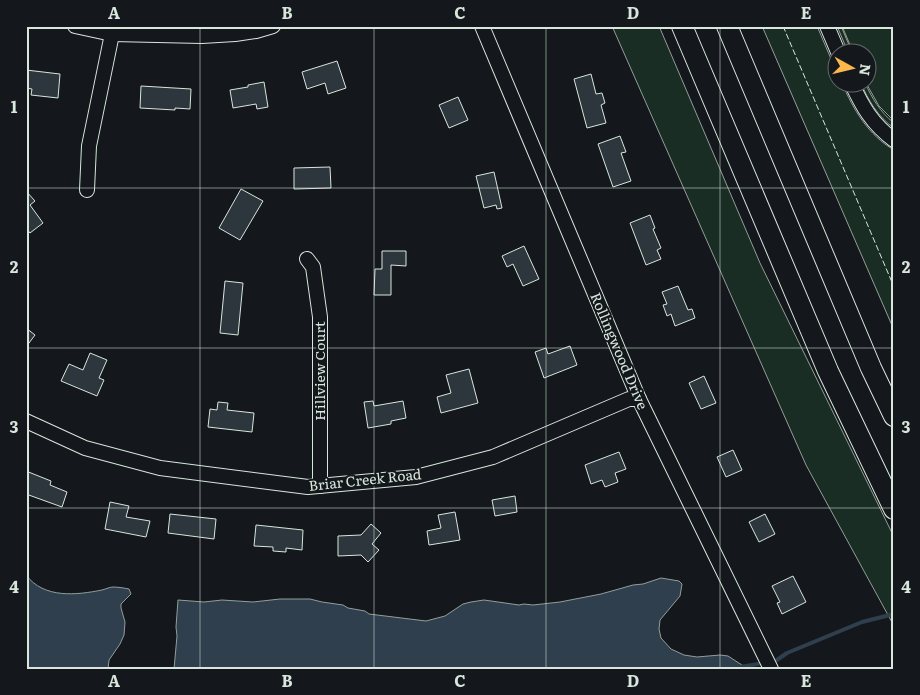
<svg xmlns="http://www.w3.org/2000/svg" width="920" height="695" font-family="Literata,serif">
	<rect width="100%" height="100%" fill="#14181c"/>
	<g fill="#1a2d24" stroke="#939e99">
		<polygon points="612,26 659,26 760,263 894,537 894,626 806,465"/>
		<path d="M762,26H817L837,73L838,82L842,83C853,109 868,135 894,150V330Z"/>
		<polygon points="837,26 841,26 852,52 848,52"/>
		<polygon points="842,26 894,26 894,121 879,106 866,83 868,82 868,52 853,52"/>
		<path d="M861,83H865C872,98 880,112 894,123V128C878,117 868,100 861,83Z"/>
	</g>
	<g fill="#2f3f4d" stroke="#939e99">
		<path d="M26,575C44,599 77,595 102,590C106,589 110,587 113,587C118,587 124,588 129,589L131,594L121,604V608L125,622L124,635L120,644L109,660L108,669H26Z"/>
		<polygon points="661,578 679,581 682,584 680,596 660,620 659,629 661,638 671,649 684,655 697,657 720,655 728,656 745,667 739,669 174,669 177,636 176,627 178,600 204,602 222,600 253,602 280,599 310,599 322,602 343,605 348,608 365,611 369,614 426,621 445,616 463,604 471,602 484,600 519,605 524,604 533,605 560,602 601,594 633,585 643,584"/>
	</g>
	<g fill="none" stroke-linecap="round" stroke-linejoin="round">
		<g stroke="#2f3f4d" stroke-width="4">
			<polyline points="777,660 787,653 862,622 894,614"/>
			<polyline points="740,667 758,664"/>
		</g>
	</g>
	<g fill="#2c363c" stroke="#d8e6dc">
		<polygon points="337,61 346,88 328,94 325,83 307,89 302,72"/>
		<polygon points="26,70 60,74 58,98 31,95 32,89 26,88"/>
		<polygon points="591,74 596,94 602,93 605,103 601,105 606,123 587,128 574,79"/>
		<polygon points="264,82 268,107 257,109 256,104 233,108 230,90 248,87 248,85"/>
		<polygon points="141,86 191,89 190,109 175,108 175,110 140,108"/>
		<polygon points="458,97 468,120 449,128 439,105"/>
		<polygon points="620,136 626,152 621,153 631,181 613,187 598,144"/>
		<polygon points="330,167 331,188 294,189 294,168"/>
		<polygon points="494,172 502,208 497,209 496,205 484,208 476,176"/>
		<polygon points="241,189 263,201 240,240 219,228"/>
		<polygon points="26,191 35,201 30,205 43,223 30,233 26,228"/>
		<polygon points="650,215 655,228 653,229 661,248 657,250 661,259 646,265 630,223"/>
		<polygon points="524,246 539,279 523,286 513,264 507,267 502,256"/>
		<polygon points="382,251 406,251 406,266 391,265 391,295 374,295 375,269 382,269"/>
		<polygon points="225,281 243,283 238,335 220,333"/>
		<polygon points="678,286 688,310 692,309 695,318 675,326 671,314 667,316 663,305 667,304 662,292"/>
		<polygon points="26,328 35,335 26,347"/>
		<polygon points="570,346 577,365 544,378 535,352 546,348 548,354"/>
		<polygon points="90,353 107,360 99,378 104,380 97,396 61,381 69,364 83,370"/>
		<polygon points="469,369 478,403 441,413 437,397 451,393 446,375"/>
		<polygon points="704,376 716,403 701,409 689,383"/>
		<polygon points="373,401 374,406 403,401 406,418 391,421 391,424 368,428 364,402"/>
		<polygon points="218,402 228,403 227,410 254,413 252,432 208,427 210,409 217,410"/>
		<polygon points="733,450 742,470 726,477 717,457"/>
		<polygon points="619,452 626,469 615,473 618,482 605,487 602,480 591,484 585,465"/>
		<polygon points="26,471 51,481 50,485 67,492 62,507 26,494"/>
		<polygon points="515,496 517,512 495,516 492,500"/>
		<polygon points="110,502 129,506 126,517 150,521 146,537 105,529"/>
		<polygon points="455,512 460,540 429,545 427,531 441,528 438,515"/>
		<polygon points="170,514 216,519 214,539 168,533"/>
		<polygon points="765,514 775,534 759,542 749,522"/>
		<polygon points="371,524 381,533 372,544 379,550 368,562 361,555 338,556 338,536 361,535"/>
		<polygon points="256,525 303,530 302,550 286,548 286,552 273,551 273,547 254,546"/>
		<polygon points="793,576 806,602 782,614 777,603 780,602 772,586"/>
	</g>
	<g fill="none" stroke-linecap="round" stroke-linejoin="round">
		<defs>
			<g id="minor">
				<polyline points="75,26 112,34 202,36 235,34 256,31 273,26"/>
				<polyline points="482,26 639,399 771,669"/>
				<polyline points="827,26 838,52"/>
				<path d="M851,82C862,106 872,124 894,140"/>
				<polyline points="87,190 89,146 112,34"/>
				<polyline points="307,259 313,267 320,317 320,486"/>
				<polyline points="26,421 85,448 160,468 308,487 416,477 493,457 629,399 639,399"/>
			</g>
			<g id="highway">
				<polyline points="682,26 828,371 894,509"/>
				<polyline points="727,26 871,368 894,416"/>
			</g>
		</defs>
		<use href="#minor" stroke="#d8e6dc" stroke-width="16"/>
		<use href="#highway" stroke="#d8e6dc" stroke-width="22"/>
		<use href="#minor" stroke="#14181c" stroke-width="14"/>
		<use href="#highway" stroke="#14181c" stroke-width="20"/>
		<polyline stroke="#d8e6dc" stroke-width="1" stroke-dasharray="6 2.5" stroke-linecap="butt" points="783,26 894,287"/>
	</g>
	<path fill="none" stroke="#d8e6dc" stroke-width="1" stroke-opacity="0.55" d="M200,26V669M374,26V669M546,26V669M720,26V669M26,188H894M26,348H894M26,508H894"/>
	<g text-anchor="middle" stroke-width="4" stroke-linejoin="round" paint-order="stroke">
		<g font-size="14" fill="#d8e6dc" stroke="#14181c">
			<text transform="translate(619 351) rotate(67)" y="5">Rollingwood Drive</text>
			<text transform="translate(320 371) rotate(-90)" y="5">Hillview Court</text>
			<text transform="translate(365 480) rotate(-6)" y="5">Briar Creek Road</text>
		</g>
	</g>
	<rect width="920" height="695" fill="none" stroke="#14181c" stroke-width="55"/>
	<g transform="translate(852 68) rotate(98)"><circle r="24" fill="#14181c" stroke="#626a69"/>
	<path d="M0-4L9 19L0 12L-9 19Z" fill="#ffb74d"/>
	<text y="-8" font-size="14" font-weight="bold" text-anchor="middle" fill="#d8e6dc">N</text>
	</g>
	<rect x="28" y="28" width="864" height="640" fill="none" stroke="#d8e6dc" stroke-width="2"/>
	<g font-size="16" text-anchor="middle" font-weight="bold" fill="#d8e6dc">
		<text x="114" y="19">A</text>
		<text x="287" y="19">B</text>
		<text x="460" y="19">C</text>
		<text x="633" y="19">D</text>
		<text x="806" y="19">E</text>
		<text x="14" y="113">1</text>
		<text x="906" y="113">1</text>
		<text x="14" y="273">2</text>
		<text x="906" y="273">2</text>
		<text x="14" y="433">3</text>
		<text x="906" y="433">3</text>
		<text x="14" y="593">4</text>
		<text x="906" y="593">4</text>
		<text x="114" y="687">A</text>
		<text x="287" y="687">B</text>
		<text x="460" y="687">C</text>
		<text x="633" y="687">D</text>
		<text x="806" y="687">E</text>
	</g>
</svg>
